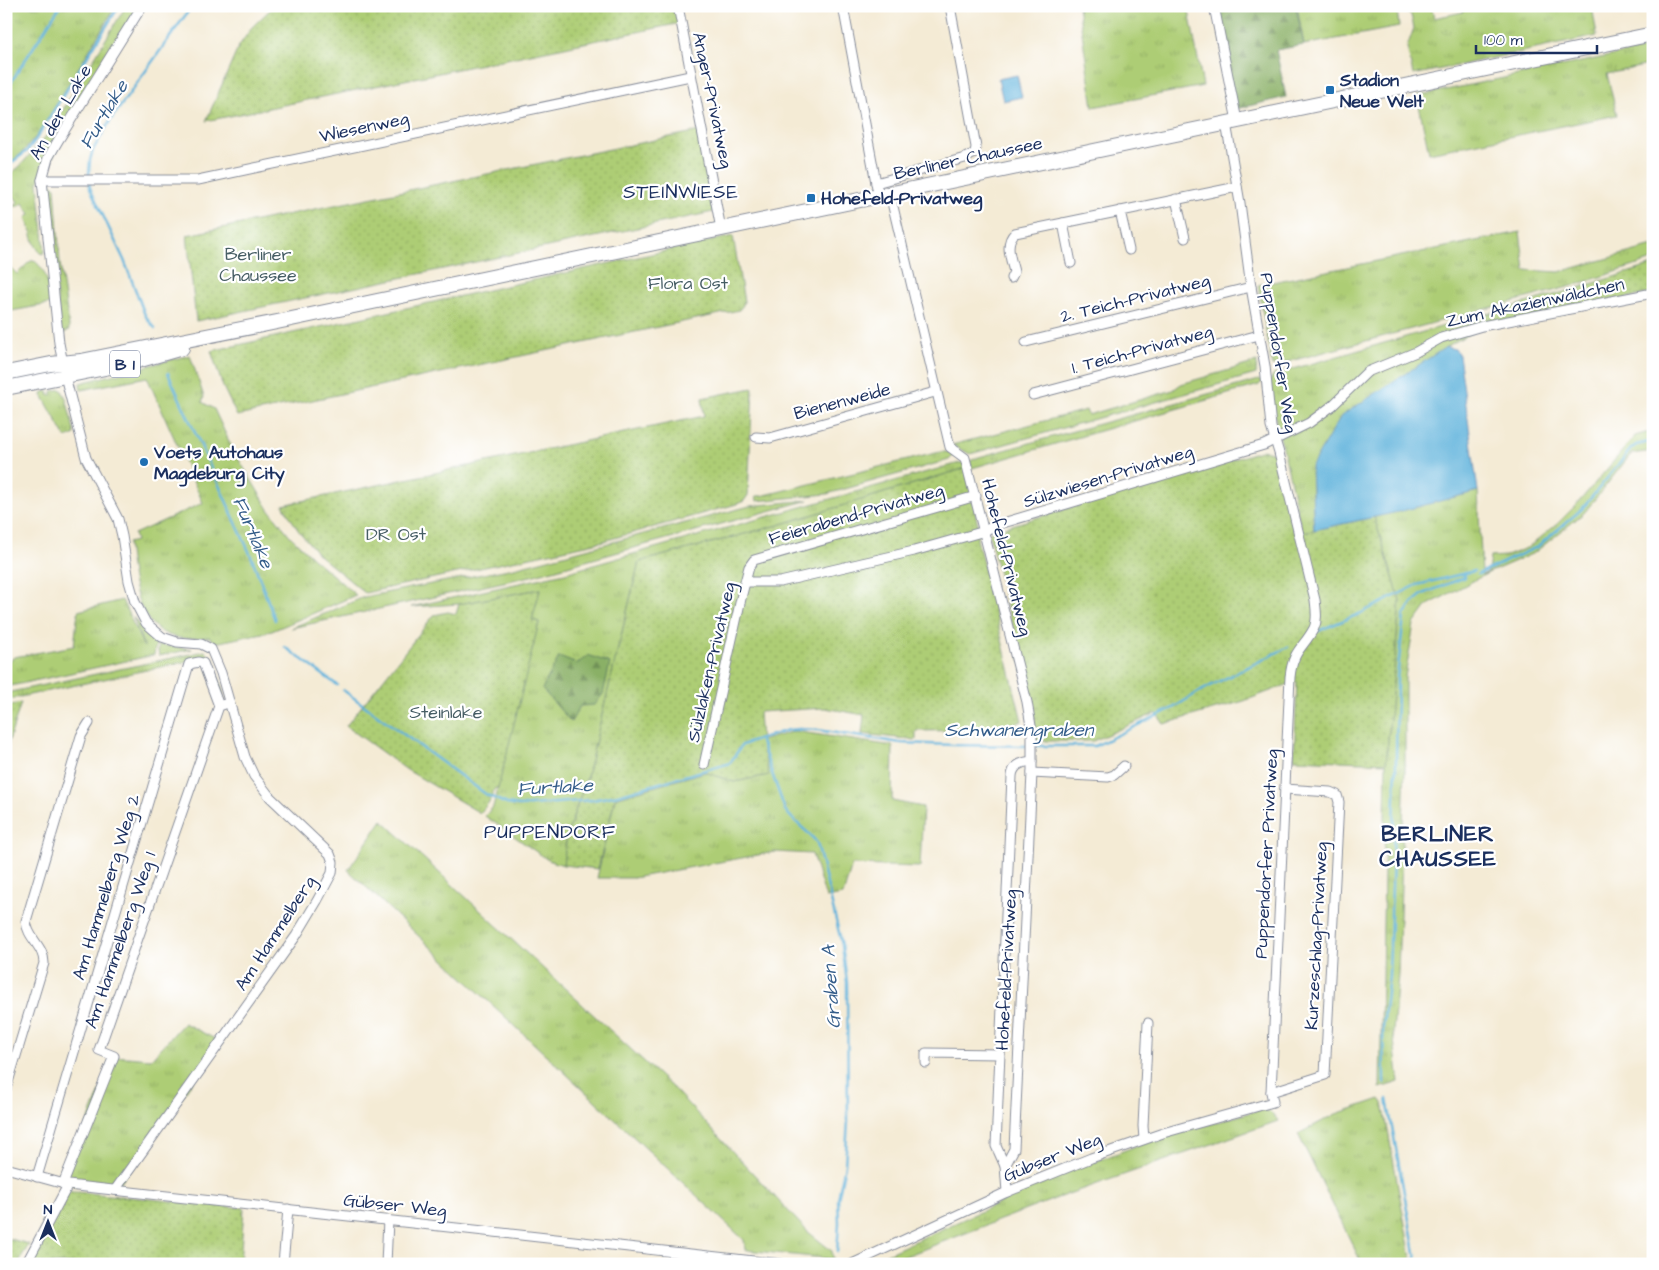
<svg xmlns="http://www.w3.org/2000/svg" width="1659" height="1270" font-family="'Architects Daughter',sans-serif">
	<defs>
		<pattern id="grass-tufts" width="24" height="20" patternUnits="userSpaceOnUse" patternTransform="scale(1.25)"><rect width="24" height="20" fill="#adcd74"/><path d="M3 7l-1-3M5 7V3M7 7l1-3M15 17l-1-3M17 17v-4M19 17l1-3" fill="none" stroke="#94b067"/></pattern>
		<pattern id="forest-firs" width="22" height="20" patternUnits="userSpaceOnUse" patternTransform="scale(1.25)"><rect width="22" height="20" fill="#8ab066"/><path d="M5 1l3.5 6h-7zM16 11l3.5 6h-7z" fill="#709057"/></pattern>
		<pattern id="garden-dots" width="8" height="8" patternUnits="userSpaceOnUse" patternTransform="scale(1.25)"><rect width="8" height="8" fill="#adcd74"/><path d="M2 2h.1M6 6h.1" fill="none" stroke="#94b067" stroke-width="1.8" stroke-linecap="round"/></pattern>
	</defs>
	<rect width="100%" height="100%" fill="#fff"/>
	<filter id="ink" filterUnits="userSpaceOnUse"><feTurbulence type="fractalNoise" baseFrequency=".02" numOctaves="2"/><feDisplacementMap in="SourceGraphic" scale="10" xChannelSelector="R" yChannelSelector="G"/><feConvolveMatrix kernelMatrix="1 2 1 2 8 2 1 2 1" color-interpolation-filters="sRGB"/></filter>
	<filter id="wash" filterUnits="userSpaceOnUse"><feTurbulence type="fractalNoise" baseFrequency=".0096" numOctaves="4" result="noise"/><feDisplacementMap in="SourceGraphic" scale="20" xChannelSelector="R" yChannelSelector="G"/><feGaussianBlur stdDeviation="1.12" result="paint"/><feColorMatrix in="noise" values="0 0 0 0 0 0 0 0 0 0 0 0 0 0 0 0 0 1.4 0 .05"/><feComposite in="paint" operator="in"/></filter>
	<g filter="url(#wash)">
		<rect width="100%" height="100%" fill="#f4ebd5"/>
		<g fill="url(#grass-tufts)" stroke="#647e69">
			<polygon points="6,6 116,6 39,133 21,154 6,165"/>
			<path d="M126,6H139L38,183L45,252L42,254C31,245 33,230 26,218L30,214L23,203L16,207L15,205L18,202L12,193L14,191L12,186H8L6,178L20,166L48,134Z"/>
			<polygon points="1078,6 1188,6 1203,86 1093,107"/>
			<polygon points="1297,6 1431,6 1434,18 1463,12 1462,6 1592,6 1597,36 1413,75 1407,47 1414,28 1411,15 1397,8 1399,27 1304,45"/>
			<polygon points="1653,47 1653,64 1607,74 1617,115 1429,153 1417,96"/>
			<polygon points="51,184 55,187 60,263 69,326 69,330 61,335 45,189 47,185"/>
			<polygon points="1520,232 1525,270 1559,272 1653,246 1653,260 1572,286 1272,366 1258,285"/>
			<path d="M34,260C49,274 48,284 50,304L6,312V263L17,274L29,262Z"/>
			<polygon points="1571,290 1571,303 1594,304 1482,326 1446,347 1311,467 1314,530 1302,532 1283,448 1276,425 1270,380 1275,374"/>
			<path d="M190,355L204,397L202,402L214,409L233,450L270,511L291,537L314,559L356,595L272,631L220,642H214L210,637C198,637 187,640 175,637C135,628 132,576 128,543L136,541L134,534L203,503L147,377L81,390L80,383Z"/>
			<polygon points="1257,362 1256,374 970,454 952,445 1086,410 1088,415 1173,390 1181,384"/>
			<polygon points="1259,380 1262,382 1259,385 972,468 970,461 979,457"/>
			<polygon points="61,389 66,398 75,434 66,438 42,395 43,392 48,391 49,395 52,395 52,391"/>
			<polygon points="1653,431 1653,451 1631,454 1584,513 1534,553 1488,573 1428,605 1414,624 1405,677 1405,767 1398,975 1393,1032 1399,1082 1380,1088 1386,763 1400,600 1374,517 1478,491 1482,575 1488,572 1490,557 1506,556 1529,547 1557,524 1577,504 1635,436"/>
			<polygon points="940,452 948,452 954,455 949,460 827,494 757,501 756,496 761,496"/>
			<polygon points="963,462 966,468 779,525 639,562 587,777 567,835 563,865 548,860 485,816 493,807 534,641 539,622 532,620 540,589 459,604 411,607 565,573"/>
			<polygon points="809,500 531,576 291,628 364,597 514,568 750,506"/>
			<polygon points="122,600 144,647 133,617 147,636 156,643 154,655 6,687 6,664 14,657 74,646 78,611"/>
			<polygon points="159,645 192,649 159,656 158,651"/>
			<polygon points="205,651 213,660 223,694 220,698 213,682 217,681 214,674 210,675 207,661 203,658 6,700 6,693"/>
			<polygon points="794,731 893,746 892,801 923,807 920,867 852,865 843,895 826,898 812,854 774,852 633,878 597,878 615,798 705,772 734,782 768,775 761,741"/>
			<polygon points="382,820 674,1089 807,1231 832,1251 833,1259 745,1250 744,1240 348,870"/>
			<polygon points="184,1023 221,1042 115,1190 63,1184 114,1056 151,1059"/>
			<polygon points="1380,1099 1383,1103 1412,1264 1362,1264 1298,1134 1336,1114"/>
			<path d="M1262,1109C1270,1111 1274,1114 1278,1121L1060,1197L885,1264H865L1063,1174L1141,1144Z"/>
		</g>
		<g fill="url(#forest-firs)" stroke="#527062">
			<polygon points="1214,6 1296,6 1304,45 1276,50 1286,97 1236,109"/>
			<polygon points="588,655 610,663 603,694 594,705 580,706 571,722 542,689 559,657 577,664"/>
		</g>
		<g fill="url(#garden-dots)" stroke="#647e69">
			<polygon points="274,6 678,6 681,23 206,121 239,46 252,27"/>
			<polygon points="699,131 713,212 196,321 187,235"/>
			<polygon points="733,236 744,302 743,305 739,310 237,416 223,387 211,351"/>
			<polygon points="1653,265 1653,293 1594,304 1570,303 1571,290"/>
			<polygon points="753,388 748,495 744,501 737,504 600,542 365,593 320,556 298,530 283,505 704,416 702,398"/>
			<polygon points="1264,450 1275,453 1295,534 1374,517 1400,600 1386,763 1294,759 1297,681 1244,701 1164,724 1156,713 1093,741 1036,741 1034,715 989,534 992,531"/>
			<polygon points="966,468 978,526 977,539 1022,721 1000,730 916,731 916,740 862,734 864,715 825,708 759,712 761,741 769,775 734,782 705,772 615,798 598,869 563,865 567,835 587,777 639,562 779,525"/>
			<polygon points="540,589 532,620 539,622 498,789 495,788 489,802 480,813 407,770 346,726 434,615 448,612 456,614 459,604"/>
			<polygon points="21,703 6,750 6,706"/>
			<polygon points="67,1191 244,1208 240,1264 30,1264"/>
			<polygon points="6,1238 29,1244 18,1264 6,1264"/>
		</g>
		<g fill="#61b3dc" stroke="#3e719d">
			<polygon points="1017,75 1022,97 1003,101 998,79"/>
			<polygon points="1446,347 1455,349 1459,355 1478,491 1398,512 1314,530 1311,467 1341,416"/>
		</g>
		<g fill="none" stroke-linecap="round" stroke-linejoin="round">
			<g stroke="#61b3dc" stroke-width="2.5">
				<polyline points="6,17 12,6"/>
				<polyline points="6,90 60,6"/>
				<polyline points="6,167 27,151 36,139 119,6"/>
				<polyline points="155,328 149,321 145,315 124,260 90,188 89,174 90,160 93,150 110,121 192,6"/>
				<polyline points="168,373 252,558 275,620"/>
				<polyline points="1478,574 1537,547 1582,509 1631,449 1636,445 1653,441"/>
				<polyline points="1318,631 1359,614 1417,585 1474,571"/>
				<polyline points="285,647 337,685"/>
				<polyline points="343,690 487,795 507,804 519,806 592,800 618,795 730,763 742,745 788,730 799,729 818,730 901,743 954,745 1029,746"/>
				<path d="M760,739L785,810C795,824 808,830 817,843L842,945L847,982L848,1121L845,1165L838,1199L839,1223L837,1252"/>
				<polyline points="1035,746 1095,746 1173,708 1202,690 1288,647"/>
				<polyline points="1384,1083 1383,1028 1389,975 1396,766 1397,678 1404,615 1412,603 1423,594 1465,577 1464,574"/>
				<polyline points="1387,1099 1417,1264"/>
			</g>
		</g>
	</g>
	<g filter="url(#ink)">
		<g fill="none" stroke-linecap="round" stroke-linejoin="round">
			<defs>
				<g id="minor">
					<polyline points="678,6 721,229"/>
					<polyline points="843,6 877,188"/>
					<polyline points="1214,6 1237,121"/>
					<polyline points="42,180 198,180 690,76"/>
					<polyline points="876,183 965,158 975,153 976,147 950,6"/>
					<polyline points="890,194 950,447 965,458 1027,702 1032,732 1032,773 1014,1149 1005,1166 1007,1192"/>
					<polyline points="1176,199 1185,238"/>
					<polyline points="1120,211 1129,250"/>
					<polyline points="1063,223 1071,263"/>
					<path d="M1011,278L1014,272C1011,259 1004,243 1015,233L1237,187"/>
					<polyline points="1026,342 1251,287"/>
					<polyline points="1033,395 1259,335"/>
					<polyline points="756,437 770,438 935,392"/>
					<polyline points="746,582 780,582 914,551 985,531 993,526 1264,445 1309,423 1332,406 1367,372 1416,352 1441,338 1482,326 1653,293"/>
					<polyline points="704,765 742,594 749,567 754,560 976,496"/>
					<polyline points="1032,773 1108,777 1114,775 1124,766"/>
					<polyline points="926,1063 926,1053 1000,1054"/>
					<path d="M6,1089L44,963C44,946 27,938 26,921L81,736L89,723"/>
					<polyline points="1271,1092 1325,1075 1339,802 1337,795 1330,792 1285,789"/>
					<polyline points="1144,1139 1143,1126 1148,1023"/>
					<path d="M1005,1166L996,1146L1012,776C1013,765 1022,762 1032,761"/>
					<polyline points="6,1168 68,1185 782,1264"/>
					<polyline points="37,1177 189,664 199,662 203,663 219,706"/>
					<polyline points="63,1184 114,1056 99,1050 219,706 225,704"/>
					<polyline points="115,1190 296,936 317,901 332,873 333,862 330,854 270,797 254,776 245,757 221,673 211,649 201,644 177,642 162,637 146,623 135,602 129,581 122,536 118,519 86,458 67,384 59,343 42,180 48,158 59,139 142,6"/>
					<polyline points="26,1264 68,1185"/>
					<polyline points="283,1264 288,1209"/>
					<polyline points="386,1264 388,1220"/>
					<path d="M852,1264L1007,1192L1091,1158L1163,1133L1273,1102L1271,1092L1290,677C1293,649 1303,649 1314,628C1318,619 1316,610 1315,600L1279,453L1271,427L1265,366L1251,287L1240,203L1226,123"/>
				</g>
				<g id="primary">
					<polyline points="6,373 51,364 81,361 277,322 1653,34"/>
					<polyline points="6,388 130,363 182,348"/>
				</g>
			</defs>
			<use href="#minor" stroke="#888d9a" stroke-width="11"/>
			<use href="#primary" stroke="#888d9a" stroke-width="16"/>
			<use href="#minor" stroke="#fff" stroke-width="9"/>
			<use href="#primary" stroke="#fff" stroke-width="14"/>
		</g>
	</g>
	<g fill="#1f6fb2" stroke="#fff" stroke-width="2">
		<rect x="1325" y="85" width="10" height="10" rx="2.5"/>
		<rect x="806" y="193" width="10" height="10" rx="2.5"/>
		<circle cx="144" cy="462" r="5"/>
	</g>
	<g text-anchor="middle" stroke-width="4.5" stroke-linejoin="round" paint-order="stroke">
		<rect fill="#fff" stroke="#5f6d8e" stroke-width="1" x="110" y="350.5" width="30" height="27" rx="4"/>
		<g font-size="16" font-weight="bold" fill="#1b2f5e">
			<text x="125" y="370">B 1</text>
		</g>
		<g font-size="18" font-weight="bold" fill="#1b2f5e" stroke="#fff" text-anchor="start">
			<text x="1340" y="86">Stadion<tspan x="1340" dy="21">Neue Welt</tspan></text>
			<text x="821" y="204">Hohefeld-Privatweg</text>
			<text x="154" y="458">Voets Autohaus<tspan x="154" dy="21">Magdeburg City</tspan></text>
		</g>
		<g font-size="18" fill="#1b2f5e" stroke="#fff">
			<text transform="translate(713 100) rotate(78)" y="6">Anger-Privatweg</text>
			<text transform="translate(60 112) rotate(-60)" y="6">An der Lake</text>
			<text transform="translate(364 127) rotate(-12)" y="6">Wiesenweg</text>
			<text transform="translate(968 158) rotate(-12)" y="6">Berliner Chaussee</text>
			<text transform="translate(1135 298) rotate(-14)" y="6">2. Teich-Privatweg</text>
			<text transform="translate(1535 302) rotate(-12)" y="6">Zum Akazienwäldchen</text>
			<text transform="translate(1142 349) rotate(-15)" y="6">1. Teich-Privatweg</text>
			<text transform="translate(1279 353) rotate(81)" y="6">Puppendorfer Weg</text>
			<text transform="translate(842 401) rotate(-15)" y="6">Bienenweide</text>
			<text transform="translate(1108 476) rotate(-17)" y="6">Sülzwiesen-Privatweg</text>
			<text transform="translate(856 514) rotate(-16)" y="6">Feierabend-Privatweg</text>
			<text transform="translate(1007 557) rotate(76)" y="6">Hohefeld-Privatweg</text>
			<text transform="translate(711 662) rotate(-77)" y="6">Sülzlaken-Privatweg</text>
			<text transform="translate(1266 854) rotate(-87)" y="6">Puppendorfer Privatweg</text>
			<text transform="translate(106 887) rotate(-73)" y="6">Am Hammelberg Weg 2</text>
			<text transform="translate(275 933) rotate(-57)" y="6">Am Hammelberg</text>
			<text transform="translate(1316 936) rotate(-87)" y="6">Kurzeschlag-Privatweg</text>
			<text transform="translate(120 940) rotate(-71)" y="6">Am Hammelberg Weg 1</text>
			<text transform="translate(1006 970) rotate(-87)" y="6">Hohefeld-Privatweg</text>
			<text transform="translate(1052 1157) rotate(-22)" y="6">Gübser Weg</text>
			<text transform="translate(395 1205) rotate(6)" y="6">Gübser Weg</text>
		</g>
		<g font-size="18" fill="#475e65" stroke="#fff">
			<text x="258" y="260">Berliner<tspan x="258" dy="21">Chaussee</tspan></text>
			<text x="688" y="289">Flora Ost</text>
			<text x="396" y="540">DR Ost</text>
			<text x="446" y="718">Steinlake</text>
		</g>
		<g font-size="19" font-style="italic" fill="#345d8a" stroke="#fff">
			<text transform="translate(103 114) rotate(-59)" y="7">Furtlake</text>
			<text transform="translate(254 532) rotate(67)" y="7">Furtlake</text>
			<text x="1019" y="736">Schwanengraben</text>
			<text transform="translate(555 786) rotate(-3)" y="7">Furtlake</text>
			<text transform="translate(830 987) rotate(-94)" y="7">Graben A</text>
		</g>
		<g font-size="19" letter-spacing="1" fill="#1b2f5e" stroke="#fff">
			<text x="681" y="198">STEINWIESE</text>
			<text x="550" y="838">PUPPENDORF</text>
		</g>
		<g font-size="22" font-weight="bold" letter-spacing="1" fill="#1b2f5e" stroke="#fff">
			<text x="1438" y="841">BERLINER<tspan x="1438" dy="25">CHAUSSEE</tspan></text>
		</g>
	</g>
	<rect width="1659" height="1270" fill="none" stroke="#fff" stroke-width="25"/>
	<g transform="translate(48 1222)" stroke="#ffffff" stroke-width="4" paint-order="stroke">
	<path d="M0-4L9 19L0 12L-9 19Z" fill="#1b2f5e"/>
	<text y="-8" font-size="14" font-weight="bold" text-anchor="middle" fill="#1b2f5e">N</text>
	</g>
	<path d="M1476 45v8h121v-8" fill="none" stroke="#1b2f5e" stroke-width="2.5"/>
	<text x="1484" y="45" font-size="15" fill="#1b2f5e" stroke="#ffffff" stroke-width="4" paint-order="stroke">100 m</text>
</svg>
